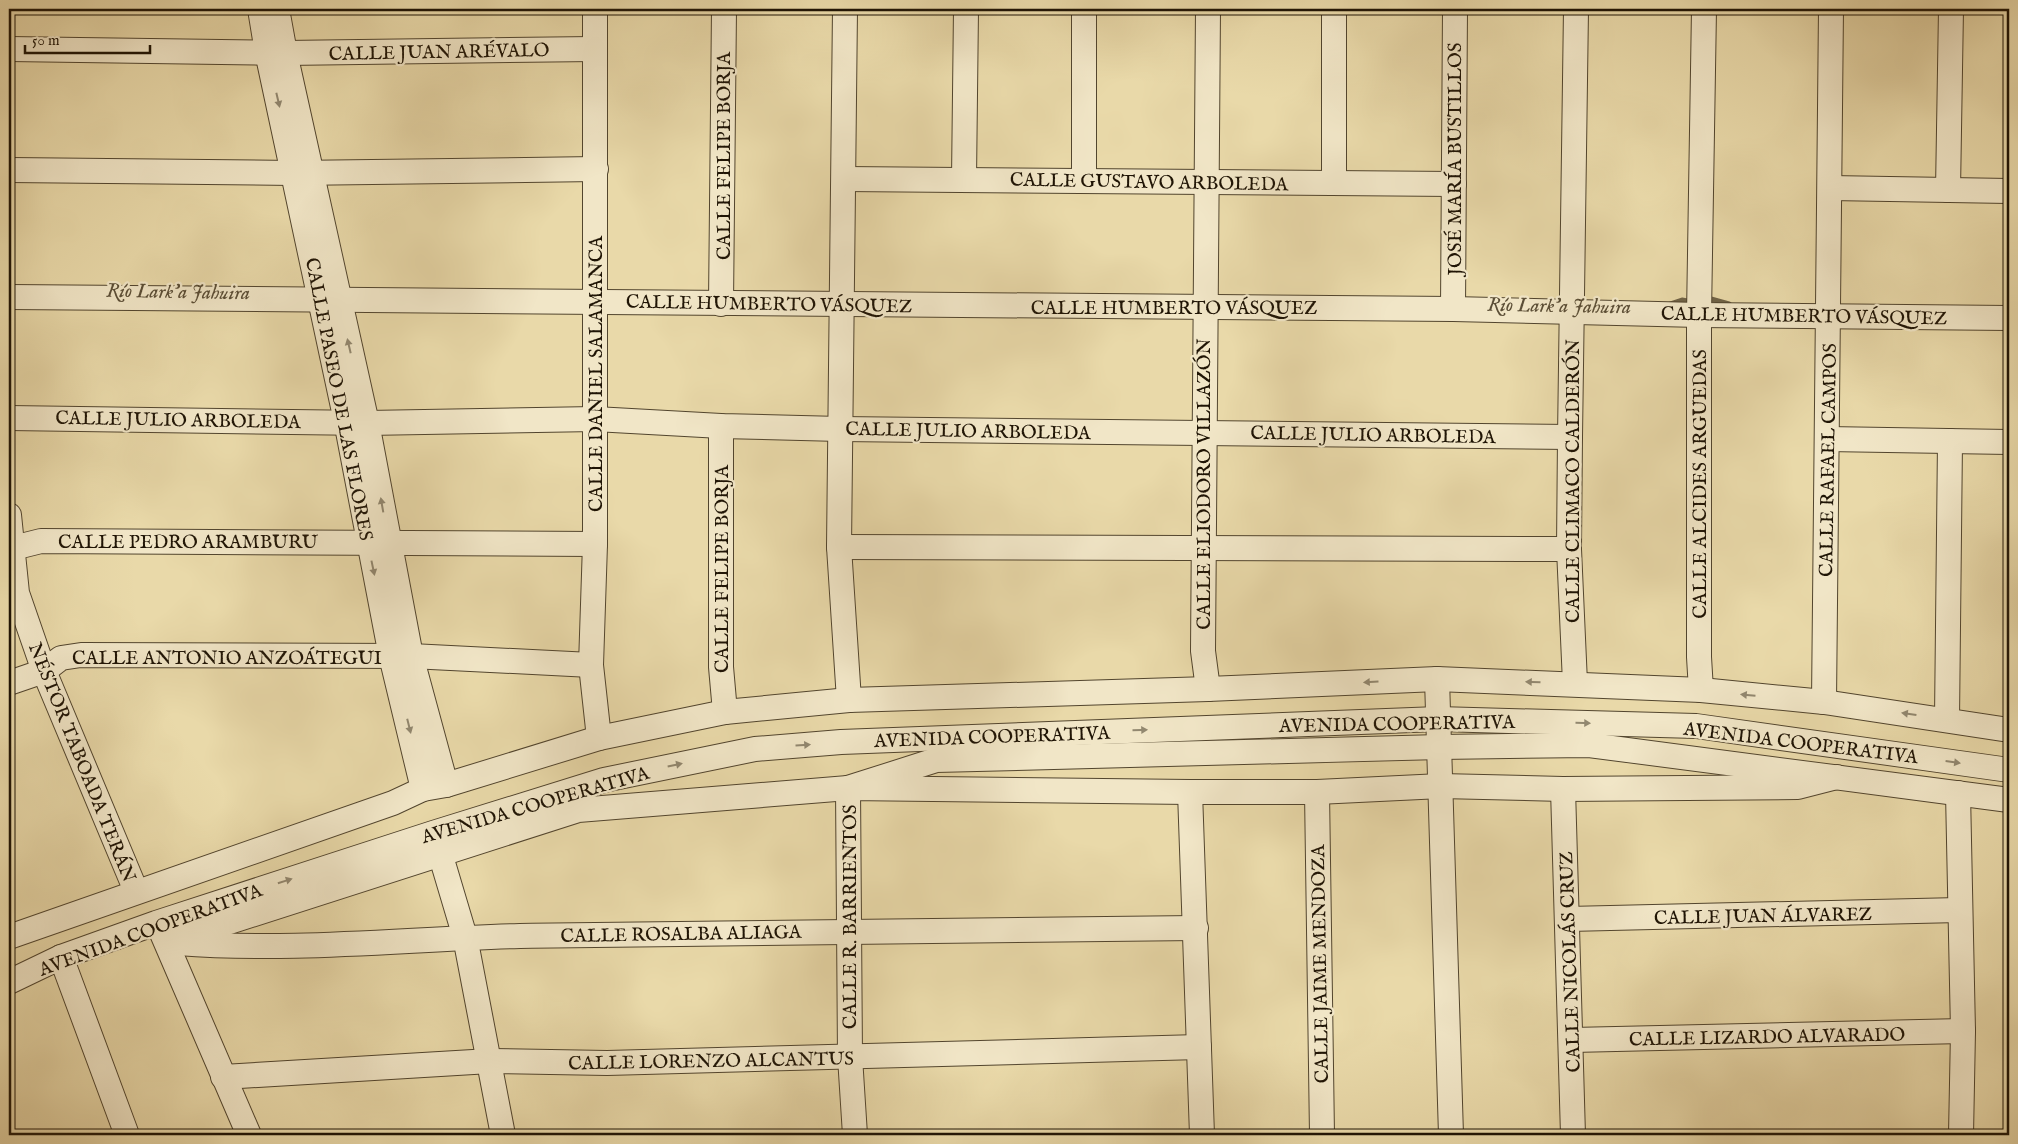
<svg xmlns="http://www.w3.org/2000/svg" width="2018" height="1144" font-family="'IM FELL English',serif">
	<rect width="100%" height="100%" fill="#e9d9a9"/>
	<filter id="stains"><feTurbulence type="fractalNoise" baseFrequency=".004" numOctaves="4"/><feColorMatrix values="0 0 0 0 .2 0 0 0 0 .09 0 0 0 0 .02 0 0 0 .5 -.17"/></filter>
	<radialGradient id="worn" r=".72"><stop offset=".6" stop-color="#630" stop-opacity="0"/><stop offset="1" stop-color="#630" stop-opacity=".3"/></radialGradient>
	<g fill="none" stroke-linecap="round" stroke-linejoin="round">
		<g stroke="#6f6246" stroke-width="5">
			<polyline points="1706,300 1711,299 1729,304"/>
			<polyline points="1667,305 1682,300 1693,302"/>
		</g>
		<defs>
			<g id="minor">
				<polyline points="260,9 267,52 346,421 391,656 423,789"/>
				<polyline points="277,9 285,53 367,423 411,656 446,785"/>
				<polyline points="595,9 595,544 591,665 599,738"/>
				<polyline points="845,9 839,547 849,700"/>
				<polyline points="1334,9 1334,183"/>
				<polyline points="9,49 285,53 594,49"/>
				<polyline points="9,170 294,173 596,169"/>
				<polyline points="844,179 1454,184"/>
				<polyline points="964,179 966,9"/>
				<polyline points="1084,181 1084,9"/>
				<polyline points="1830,188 2009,191"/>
				<polyline points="1948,190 1951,9"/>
				<polyline points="9,297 1453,309 1699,315 2009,318"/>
				<polyline points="721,304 724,9"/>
				<polyline points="1453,309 1455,9"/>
				<polyline points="9,418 367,423 595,419 721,426 840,429 1570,437"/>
				<polyline points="721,426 721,667 725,712"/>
				<polyline points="1827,439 2009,442"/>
				<polyline points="9,515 17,593 44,671 136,891"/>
				<polyline points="839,547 1569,549"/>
				<polyline points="9,549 41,541 595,544"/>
				<polyline points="1437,679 1451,1135"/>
				<polyline points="9,683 44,671 61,658 81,655 411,656 591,665"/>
				<polyline points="1575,683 1569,549 1570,437 1576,9"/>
				<polyline points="1208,689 1203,651 1208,9"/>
				<polyline points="1701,690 1699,657 1699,315 1704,9"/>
				<polyline points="1824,702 1831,9"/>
				<polyline points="1947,719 1950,441"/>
				<polyline points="1563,789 1573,1135"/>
				<polyline points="1190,792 1202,1135"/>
				<polyline points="1317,792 1322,1135"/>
				<polyline points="1958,793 1963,1031 1961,1135"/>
				<polyline points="440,853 465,937 503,1135"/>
				<polyline points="1568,919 1959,910"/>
				<polyline points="161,931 249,1135"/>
				<polyline points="9,937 393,803 423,789 446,785 599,738 725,712 849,700 1208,689 1437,679 1701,690 1824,702 2009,730"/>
				<polyline points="167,942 578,810 848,788 1190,792 1317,792 1441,786 1563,789 1798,787 1837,777"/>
				<path d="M178,943C292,952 406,939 520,936C745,932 970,929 1196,928"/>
				<polyline points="61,957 127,1135"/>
				<polyline points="9,982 61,957 156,923 433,833 604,780 755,749 841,742 1438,719 1696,726 2009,770"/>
				<polyline points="1572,1040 1963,1031"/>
				<polyline points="223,1077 490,1061 607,1063 1199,1047"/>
				<polyline points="855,1135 850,1057 848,788 936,760 1440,747 1589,745 2009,800"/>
			</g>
		</defs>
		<use href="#minor" stroke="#52452e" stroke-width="26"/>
		<use href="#minor" stroke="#f1e6c7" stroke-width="24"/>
	</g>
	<defs><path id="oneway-solid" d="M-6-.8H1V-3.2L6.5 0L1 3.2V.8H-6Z" transform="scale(1.25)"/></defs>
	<g fill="#928870">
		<use href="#oneway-solid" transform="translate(278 100) rotate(77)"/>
		<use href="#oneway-solid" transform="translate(349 346) rotate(-103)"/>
		<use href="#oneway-solid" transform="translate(382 505) rotate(-100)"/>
		<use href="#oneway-solid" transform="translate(373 568) rotate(78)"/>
		<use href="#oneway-solid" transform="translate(1371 682) rotate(177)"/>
		<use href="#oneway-solid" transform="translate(1533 682) rotate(-178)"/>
		<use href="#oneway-solid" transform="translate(1748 695) rotate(-175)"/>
		<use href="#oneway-solid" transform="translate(1909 714) rotate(-172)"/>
		<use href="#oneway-solid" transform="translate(1583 723) rotate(1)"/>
		<use href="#oneway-solid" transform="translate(409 726) rotate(76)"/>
		<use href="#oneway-solid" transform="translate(1140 730) rotate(-2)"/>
		<use href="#oneway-solid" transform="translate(803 745) rotate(-4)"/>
		<use href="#oneway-solid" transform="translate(1953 762) rotate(8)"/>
		<use href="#oneway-solid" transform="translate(675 765) rotate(-12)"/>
		<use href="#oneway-solid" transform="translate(285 881) rotate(-18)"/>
	</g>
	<g text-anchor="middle" stroke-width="4.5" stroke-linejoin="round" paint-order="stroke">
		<g font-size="19" fill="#1f1405" stroke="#f1e6c7">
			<text transform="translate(439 51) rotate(-1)" y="7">CALLE JUAN ARÉVALO</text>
			<text transform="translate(723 156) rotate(-90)" y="7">CALLE FELIPE BORJA</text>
			<text transform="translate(1454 159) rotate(-90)" y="7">JOSÉ MARÍA BUSTILLOS</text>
			<text transform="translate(1149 181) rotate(1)" y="7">CALLE GUSTAVO ARBOLEDA</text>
			<text transform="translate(769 303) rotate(1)" y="7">CALLE HUMBERTO VÁSQUEZ</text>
			<text x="1174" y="314">CALLE HUMBERTO VÁSQUEZ</text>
			<text transform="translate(1804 315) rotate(1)" y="7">CALLE HUMBERTO VÁSQUEZ</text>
			<text transform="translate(595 374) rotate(-90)" y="7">CALLE DANIEL SALAMANCA</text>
			<text transform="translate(340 399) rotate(79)" y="7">CALLE PASEO DE LAS FLORES</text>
			<text transform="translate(178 419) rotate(1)" y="7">CALLE JULIO ARBOLEDA</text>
			<text transform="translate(968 430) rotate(1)" y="7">CALLE JULIO ARBOLEDA</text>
			<text transform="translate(1373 434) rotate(1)" y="7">CALLE JULIO ARBOLEDA</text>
			<text transform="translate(1827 460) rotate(-89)" y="7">CALLE RAFAEL CAMPOS</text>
			<text transform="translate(1572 481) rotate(-90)" y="7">CALLE CLIMACO CALDERÓN</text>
			<text transform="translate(1203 484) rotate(-90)" y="7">CALLE ELIODORO VILLAZÓN</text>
			<text transform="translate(1699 484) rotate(-90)" y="7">CALLE ALCIDES ARGUEDAS</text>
			<text x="188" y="548">CALLE PEDRO ARAMBURU</text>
			<text transform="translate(721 569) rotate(-90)" y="7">CALLE FELIPE BORJA</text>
			<text x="227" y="664">CALLE ANTONIO ANZOÁTEGUI</text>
			<text transform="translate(1397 723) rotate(-1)" y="7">AVENIDA COOPERATIVA</text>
			<text transform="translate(992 736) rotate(-2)" y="7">AVENIDA COOPERATIVA</text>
			<text transform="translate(1801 742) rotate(7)" y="7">AVENIDA COOPERATIVA</text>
			<text transform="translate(83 762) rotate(68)" y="7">NÉSTOR TABOADA TERÁN</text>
			<text transform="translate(535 804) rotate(-16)" y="7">AVENIDA COOPERATIVA</text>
			<text transform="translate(1763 915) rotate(-1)" y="7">CALLE JUAN ÁLVAREZ</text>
			<text transform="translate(849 917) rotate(-90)" y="7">CALLE R. BARRIENTOS</text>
			<text transform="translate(150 929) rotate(-20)" y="7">AVENIDA COOPERATIVA</text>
			<text transform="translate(681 933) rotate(-1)" y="7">CALLE ROSALBA ALIAGA</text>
			<text transform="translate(1569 962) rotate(-92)" y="7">CALLE NICOLÁS CRUZ</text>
			<text transform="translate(1319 964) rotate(-91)" y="7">CALLE JAIME MENDOZA</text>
			<text transform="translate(1767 1036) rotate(-1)" y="7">CALLE LIZARDO ALVARADO</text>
			<text transform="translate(711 1060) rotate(-1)" y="7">CALLE LORENZO ALCANTUS</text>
		</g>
		<g font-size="20" font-style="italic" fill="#5b4e36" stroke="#f1e6c7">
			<text transform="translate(178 291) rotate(1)" y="7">Río Lark’a Jahuira</text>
			<text transform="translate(1559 305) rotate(1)" y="7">Río Lark’a Jahuira</text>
		</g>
	</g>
	<rect width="2018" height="1144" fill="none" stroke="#e9d9a9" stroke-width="30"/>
	<rect x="10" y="10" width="1998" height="1124" fill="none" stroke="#1f1405" stroke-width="2.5"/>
	<rect x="15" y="15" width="1988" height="1114" fill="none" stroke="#1f1405"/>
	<path d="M25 45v8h125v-8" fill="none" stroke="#1f1405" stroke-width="2.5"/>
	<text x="32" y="45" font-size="15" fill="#1f1405" stroke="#f1e6c7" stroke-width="4" paint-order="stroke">50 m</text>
	<rect width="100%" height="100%" filter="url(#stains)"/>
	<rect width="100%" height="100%" fill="url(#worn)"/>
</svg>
